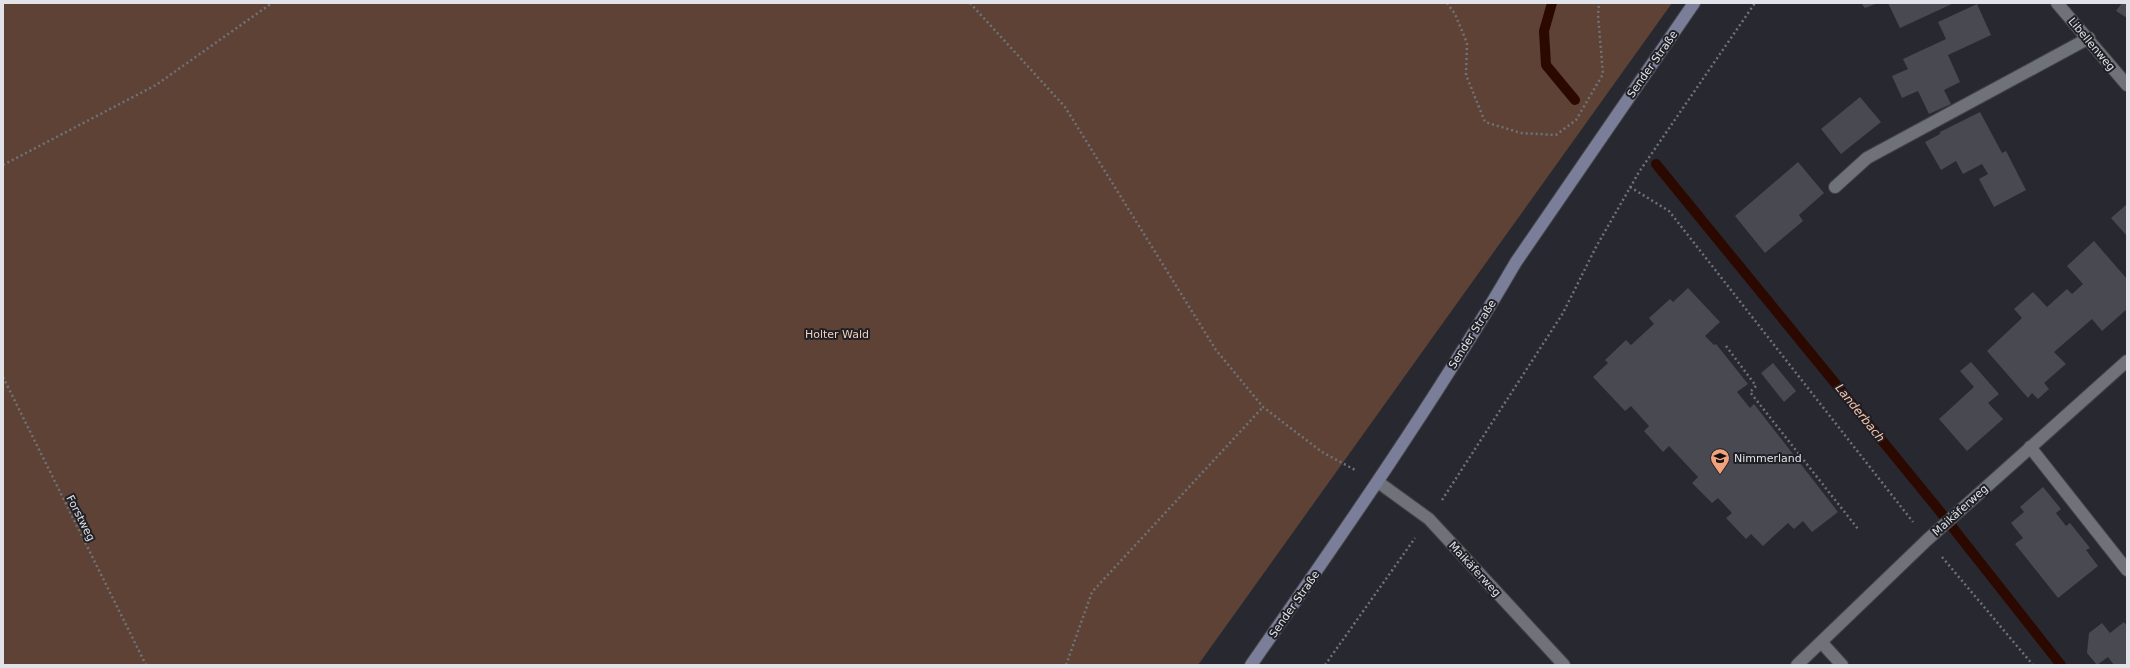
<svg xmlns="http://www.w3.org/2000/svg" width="2130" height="668" font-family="'DejaVu Sans',sans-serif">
	<rect width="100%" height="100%" fill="#282930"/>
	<polygon fill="#5d4235" points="3,3 1672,3 1198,665 3,665"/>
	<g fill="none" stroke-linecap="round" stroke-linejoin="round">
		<g stroke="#2c0900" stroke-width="10">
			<polyline points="1552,3 1544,31 1546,65 1575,100"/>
			<polyline points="1656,164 1938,509 2061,665"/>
		</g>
	</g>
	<g fill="#484951">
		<polygon points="1861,3 1878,3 1865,8"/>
		<polygon points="1888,3 1954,3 1900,28"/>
		<polygon points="2122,3 2127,3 2127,18 2116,11"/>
		<polygon points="1977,4 1991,35 1948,55 1960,82 1944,90 1951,104 1929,114 1918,91 1902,98 1892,76 1908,69 1903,59 1946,39 1938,22"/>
		<polygon points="1860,97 1881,122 1841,154 1821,129"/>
		<polygon points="1980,112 2002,153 2006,151 2026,190 1994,207 1979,179 1988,174 1982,164 1963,174 1956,161 1941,170 1925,142 1940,134 1940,132"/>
		<polygon points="1798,162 1824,193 1799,215 1803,221 1765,253 1735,216"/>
		<polygon points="2127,204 2127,236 2111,218"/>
		<polygon points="2094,241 2127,279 2127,309 2102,331 2092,319 2054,352 2066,364 2044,383 2049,389 2038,399 2032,393 2028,398 1987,351 2022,318 2014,309 2033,292 2047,307 2067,289 2072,294 2083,284 2067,266"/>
		<polygon points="1688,288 1720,322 1705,336 1714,345 1716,344 1748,384 1737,392 1750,408 1754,404 1838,512 1812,532 1803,521 1794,529 1788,523 1763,546 1751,534 1746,539 1726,518 1732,513 1718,498 1712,503 1692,483 1698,477 1669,446 1663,452 1644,431 1649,426 1631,406 1625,411 1593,377 1608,363 1605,360 1626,340 1631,345 1654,324 1649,318 1670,299 1673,302"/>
		<polygon points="1971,362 1999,394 1988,403 2003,419 1967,451 1939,419 1974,387 1960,371"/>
		<polygon points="1773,363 1796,391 1784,402 1761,373"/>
		<polygon points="2043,487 2061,509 2056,513 2066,526 2070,523 2090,548 2086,550 2098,566 2058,598 2015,544 2023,538 2011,523 2024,512 2020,507"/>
		<polygon points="2124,622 2125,624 2127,623 2127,665 2114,665 2108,657 2097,665 2087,653 2089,633 2102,623 2110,633"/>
	</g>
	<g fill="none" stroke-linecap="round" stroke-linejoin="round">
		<defs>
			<g id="lane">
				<polyline points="1835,187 1867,158 2089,38"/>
				<polyline points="2030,447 2127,570"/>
			</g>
			<g id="street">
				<polyline points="2057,3 2127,85"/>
				<polyline points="1378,482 1429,519 1564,665"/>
				<polyline points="1822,643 1842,665"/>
				<polyline points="1797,665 1927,540 2127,361"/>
			</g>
			<path id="secondary" d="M1251,665C1343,533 1435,401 1516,262L1694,3"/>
		</defs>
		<use href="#lane" stroke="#43444a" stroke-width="14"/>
		<use href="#street" stroke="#43444a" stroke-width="14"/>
		<use href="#secondary" stroke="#43444a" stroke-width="14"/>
		<g stroke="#717278" stroke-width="2.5" stroke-dasharray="2 3" stroke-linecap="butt">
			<polyline points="970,3 1065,107 1216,350 1263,407 1322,452 1357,471"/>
			<polyline points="1447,3 1455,14 1467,43 1466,75 1485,122 1521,133 1556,135 1576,120 1603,74 1598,15 1599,3"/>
			<polyline points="3,165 156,85 272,3"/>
			<polyline points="1630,187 1669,211 1913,522"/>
			<polyline points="1726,346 1756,386 1750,392 1858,529"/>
			<polyline points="3,377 146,665"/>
			<polyline points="1442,500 1563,313 1596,247 1639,172 1755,3"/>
			<polyline points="1942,557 2033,665"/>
			<polyline points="1066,665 1092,592 1263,407"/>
			<polyline points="1325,665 1415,538"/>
		</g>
		<use href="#lane" stroke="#70727a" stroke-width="12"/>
		<use href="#street" stroke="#70727a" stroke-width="12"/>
		<use href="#secondary" stroke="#7a7e98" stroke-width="12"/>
	</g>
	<defs>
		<symbol id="school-pin" viewBox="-11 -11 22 30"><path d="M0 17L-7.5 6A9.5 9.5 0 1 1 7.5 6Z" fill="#f1a17b" stroke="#1f2026"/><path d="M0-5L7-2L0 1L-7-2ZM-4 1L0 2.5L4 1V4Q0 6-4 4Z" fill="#111"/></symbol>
	</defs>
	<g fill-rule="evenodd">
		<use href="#school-pin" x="1709" y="447" width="22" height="30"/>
	</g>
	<g text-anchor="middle" stroke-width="4" stroke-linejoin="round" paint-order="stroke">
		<g font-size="11" fill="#e2e3e8" stroke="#1f2026">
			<text transform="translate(2092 44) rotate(50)" y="4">Libellenweg</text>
			<text transform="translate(1652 64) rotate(-55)" y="4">Sender Straße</text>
			<text transform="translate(1472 334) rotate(-58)" y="4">Sender Straße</text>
			<text transform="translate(1960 510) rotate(-42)" y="4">Maikäferweg</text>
			<text transform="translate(81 518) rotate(63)" y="4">Forstweg</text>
			<text transform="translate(1475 569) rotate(47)" y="4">Maikäferweg</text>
			<text transform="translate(1294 604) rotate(-55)" y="4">Sender Straße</text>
		</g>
		<g font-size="11" fill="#f8cdb9" stroke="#1f2026">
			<text x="837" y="338">Holter Wald</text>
		</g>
		<g font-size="11" fill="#e2e3e8" stroke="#1f2026" text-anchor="start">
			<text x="1734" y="462">Nimmerland</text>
		</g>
		<g font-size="12" font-style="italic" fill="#fac2a7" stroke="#1f2026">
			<text transform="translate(1860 413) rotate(51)" y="4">Landerbach</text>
		</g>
	</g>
	<rect width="2130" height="668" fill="none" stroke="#e2e3e8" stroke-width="8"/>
</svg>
